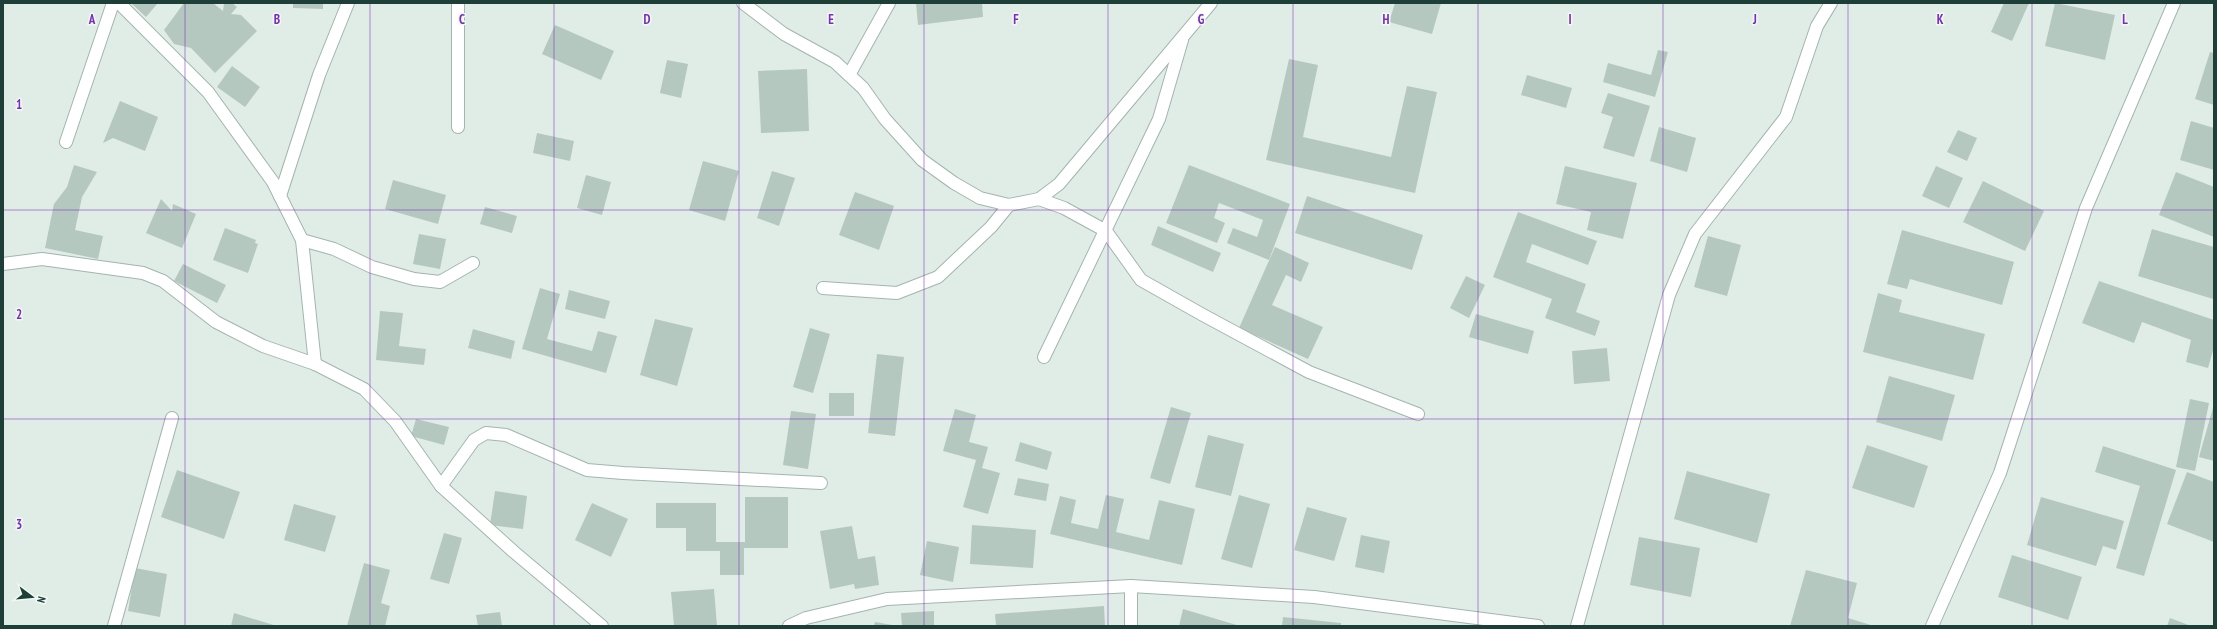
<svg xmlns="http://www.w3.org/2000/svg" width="2217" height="629" font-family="'PT Sans Narrow',sans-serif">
	<rect width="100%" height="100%" fill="#e0ede7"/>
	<g fill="#b5c8c0">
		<polygon points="131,3 158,3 146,17"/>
		<polygon points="184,3 213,3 223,11 224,3 232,3 237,7 231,14 241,15 257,31 215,73 191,48 174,44 164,30"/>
		<polygon points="293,3 323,3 323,9 293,8"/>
		<polygon points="916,3 982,3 983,17 918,25"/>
		<polygon points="1395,3 1441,3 1432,34 1389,22"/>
		<polygon points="2004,3 2029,3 2012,41 1991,32"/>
		<polygon points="2055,3 2115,15 2105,60 2045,46"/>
		<polygon points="555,25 614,51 601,80 542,54"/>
		<polygon points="1658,50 1668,52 1655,97 1603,82 1608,63 1651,75"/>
		<polygon points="2210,52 2214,53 2214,105 2195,99"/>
		<polygon points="1289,59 1318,65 1303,137 1391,157 1407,86 1437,92 1415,193 1266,160"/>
		<polygon points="667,60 688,64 681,98 660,93"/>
		<polygon points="232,66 260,87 245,107 217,87"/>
		<polygon points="807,69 809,131 761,133 758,71"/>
		<polygon points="1527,75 1572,88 1566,108 1521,95"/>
		<polygon points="1608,93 1650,106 1634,157 1603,148 1613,117 1601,113"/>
		<polygon points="120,101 158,117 145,151 113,138 103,143"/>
		<polygon points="2191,121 2214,128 2214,170 2180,160"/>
		<polygon points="1659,127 1696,138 1687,172 1650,161"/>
		<polygon points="1958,130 1977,138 1967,161 1947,152"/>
		<polygon points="537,133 574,141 570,161 533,153"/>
		<polygon points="703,161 739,171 725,221 689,210"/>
		<polygon points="74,165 97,172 82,197 75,230 103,236 98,259 45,248 54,204 67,187"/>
		<polygon points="1189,165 1290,204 1269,260 1227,243 1233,228 1257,237 1263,220 1219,203 1214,218 1225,223 1217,243 1166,223"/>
		<polygon points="1565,166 1637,183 1623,239 1587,230 1591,212 1556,204"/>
		<polygon points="1936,166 1963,178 1949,208 1922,196"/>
		<polygon points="772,171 795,178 779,226 757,218"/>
		<polygon points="2176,172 2214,187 2214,237 2159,215"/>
		<polygon points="586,175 611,182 602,215 577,208"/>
		<polygon points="393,180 446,195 438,224 385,209"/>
		<polygon points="1983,181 2044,211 2025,251 1963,222"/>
		<polygon points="855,192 894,206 879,250 839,235"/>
		<polygon points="1307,196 1423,235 1412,270 1295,233"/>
		<polygon points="161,199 172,211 173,204 196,214 182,248 146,233"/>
		<polygon points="485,207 517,216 512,233 480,224"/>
		<polygon points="1518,212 1597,241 1588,265 1532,244 1526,262 1586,284 1576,312 1600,321 1595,336 1545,318 1552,299 1493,277"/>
		<polygon points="1158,226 1221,253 1213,272 1151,245"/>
		<polygon points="225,228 256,240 255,243 258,244 248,273 213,260"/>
		<polygon points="2152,229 2214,247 2213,299 2138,276"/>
		<polygon points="1902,230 2014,262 2002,305 1910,279 1907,289 1887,284"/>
		<polygon points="419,234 446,239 440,269 413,264"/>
		<polygon points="1708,236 1741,245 1727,296 1694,287"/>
		<polygon points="1275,247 1309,263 1301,282 1286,275 1272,305 1323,327 1308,359 1239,328"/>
		<polygon points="183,264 226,285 217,303 174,281"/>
		<polygon points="1466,276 1485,285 1469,318 1450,308"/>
		<polygon points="2099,281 2214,320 2214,347 2208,368 2186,362 2191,340 2142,322 2134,343 2082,323"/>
		<polygon points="540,288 560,294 547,339 592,351 598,331 617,336 606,373 522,349"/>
		<polygon points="569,290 610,301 605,319 565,309"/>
		<polygon points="1878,293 1902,300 1899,312 1985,334 1973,380 1863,352"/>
		<polygon points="380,311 403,313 399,346 426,349 424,365 376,360"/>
		<polygon points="1476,314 1534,331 1528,354 1469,337"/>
		<polygon points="655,319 693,328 677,386 640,375"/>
		<polygon points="810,328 830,334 813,393 793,387"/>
		<polygon points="473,329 515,341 511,359 468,348"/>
		<polygon points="1607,348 1610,381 1574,384 1572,351"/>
		<polygon points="877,354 904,357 895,436 868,433"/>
		<polygon points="1889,376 1955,395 1942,441 1876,422"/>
		<rect x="829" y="393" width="25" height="23"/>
		<polygon points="2190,399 2209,403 2195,471 2176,467"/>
		<polygon points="2214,404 2214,461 2199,457"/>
		<polygon points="1171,407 1191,413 1170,484 1150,478"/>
		<polygon points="955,409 976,415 969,442 988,447 982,468 1000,473 988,514 963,507 976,460 943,451"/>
		<polygon points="791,411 816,414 808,469 783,465"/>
		<polygon points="416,419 449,427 444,445 411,436"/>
		<polygon points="1208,435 1244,444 1231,496 1195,487"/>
		<polygon points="1020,442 1052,452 1047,470 1015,461"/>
		<polygon points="1867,445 1928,466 1914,508 1852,488"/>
		<polygon points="2103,446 2176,470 2144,576 2116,568 2140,486 2095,472"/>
		<polygon points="177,470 240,492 224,539 161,517"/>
		<polygon points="1687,471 1770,494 1757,543 1674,519"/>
		<polygon points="2187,472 2214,482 2214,542 2167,524"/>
		<polygon points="1018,478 1049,484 1046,501 1014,495"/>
		<polygon points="495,491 527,496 523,529 490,525"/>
		<polygon points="1106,495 1124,499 1116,532 1149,540 1159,500 1195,509 1182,565 1050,534 1060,496 1076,500 1071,523 1098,529"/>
		<polygon points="1239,495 1270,504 1252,568 1221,559"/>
		<polygon points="745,497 788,497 788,548 744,548 744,575 720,575 720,551 686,551 686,528 656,528 656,503 716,503 716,542 745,542"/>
		<polygon points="2041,497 2124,521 2116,550 2103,546 2096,566 2027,545"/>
		<polygon points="592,503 628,519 611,557 575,540"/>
		<polygon points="294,504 336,516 325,552 284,540"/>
		<polygon points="1307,507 1347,518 1334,561 1294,550"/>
		<polygon points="972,525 1036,530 1033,568 970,564"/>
		<polygon points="852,526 858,559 875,556 879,585 855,589 854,584 830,589 820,531"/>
		<polygon points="444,533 462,538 449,584 430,579"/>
		<polygon points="1361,535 1390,541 1384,573 1355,567"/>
		<polygon points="1639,537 1700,548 1691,597 1630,585"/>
		<polygon points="927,541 959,547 953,582 920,575"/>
		<polygon points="2012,555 2082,577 2068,620 1998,597"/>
		<polygon points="364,563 390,570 381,603 390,606 385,626 347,626"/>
		<polygon points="135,568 167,574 160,617 128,611"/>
		<polygon points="1806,570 1857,583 1848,618 1874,626 1790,626"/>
		<polygon points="714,589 717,626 674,626 671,592"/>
		<polygon points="1104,606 1105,626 996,626 995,614"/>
		<polygon points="1183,609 1240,626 1179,626"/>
		<polygon points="934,611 934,626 902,626 901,613"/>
		<polygon points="500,612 502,626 478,626 476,615"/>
		<polygon points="234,613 277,626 231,626"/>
		<polygon points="1283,617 1341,623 1341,626 1282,626"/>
		<polygon points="2170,618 2191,626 2167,626"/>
		<polygon points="875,622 892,625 892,626 874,626"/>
	</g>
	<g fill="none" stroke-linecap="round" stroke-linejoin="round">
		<defs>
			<g id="street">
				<polyline points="119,3 208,92 273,182 302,240 315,364"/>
				<polyline points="743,3 784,34 835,62 863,88 885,119 922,160 954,183 980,198 1009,205 1039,199 1059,184 1211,3"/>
				<polyline points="849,75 889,3"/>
				<polyline points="458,127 458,3"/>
				<polyline points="66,142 113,3"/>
				<polyline points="280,196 319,75 348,3"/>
				<polyline points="1039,199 1064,208 1106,231 1141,280 1203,315 1309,372 1418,414"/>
				<polyline points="302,240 334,249 372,267 414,279 440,282 473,263"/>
				<polyline points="3,264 42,259 143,273 163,281 216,322 263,346 315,364 364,389 395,421 441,486 514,552 602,626"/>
				<polyline points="823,288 897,293 938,277 991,227 1009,205"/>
				<polyline points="1044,357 1159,119 1182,40"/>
				<polyline points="441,486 474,440 486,433 506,435 587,470 623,473 821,483"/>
				<polyline points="114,626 172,418"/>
				<polyline points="789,626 806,618 887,599 1131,586 1314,597 1538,626"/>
				<polyline points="1131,626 1131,586"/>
				<polyline points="1577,626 1669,295 1695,234 1786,117 1817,26 1831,3"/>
				<polyline points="1932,626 2000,473 2086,208 2174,3"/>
			</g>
		</defs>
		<use href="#street" stroke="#a2b5af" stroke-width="14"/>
		<use href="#street" stroke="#fff" stroke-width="12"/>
	</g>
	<path fill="none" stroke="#7b2cbf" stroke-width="1" stroke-opacity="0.55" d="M185,3V626M370,3V626M554,3V626M739,3V626M924,3V626M1108,3V626M1293,3V626M1478,3V626M1663,3V626M1848,3V626M2032,3V626M3,210H2214M3,419H2214"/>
	<g font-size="13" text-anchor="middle" font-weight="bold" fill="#7b2cbf" stroke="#f1f9f5" stroke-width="3" stroke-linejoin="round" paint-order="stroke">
		<text x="92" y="24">A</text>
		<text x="277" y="24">B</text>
		<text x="462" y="24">C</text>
		<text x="647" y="24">D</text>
		<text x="831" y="24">E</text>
		<text x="1016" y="24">F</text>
		<text x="1201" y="24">G</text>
		<text x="1386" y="24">H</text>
		<text x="1570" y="24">I</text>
		<text x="1755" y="24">J</text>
		<text x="1940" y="24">K</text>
		<text x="2125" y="24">L</text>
		<text x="19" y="109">1</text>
		<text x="19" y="319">2</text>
		<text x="19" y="529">3</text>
	</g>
	<rect width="2217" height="629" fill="none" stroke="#1e3f37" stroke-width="8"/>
	<g transform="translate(32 597) rotate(106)" stroke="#f1f9f5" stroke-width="3" paint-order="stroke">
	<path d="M0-3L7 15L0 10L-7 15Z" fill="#1e3f37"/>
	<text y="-6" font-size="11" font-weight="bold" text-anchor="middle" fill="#1e3f37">N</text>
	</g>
</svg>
